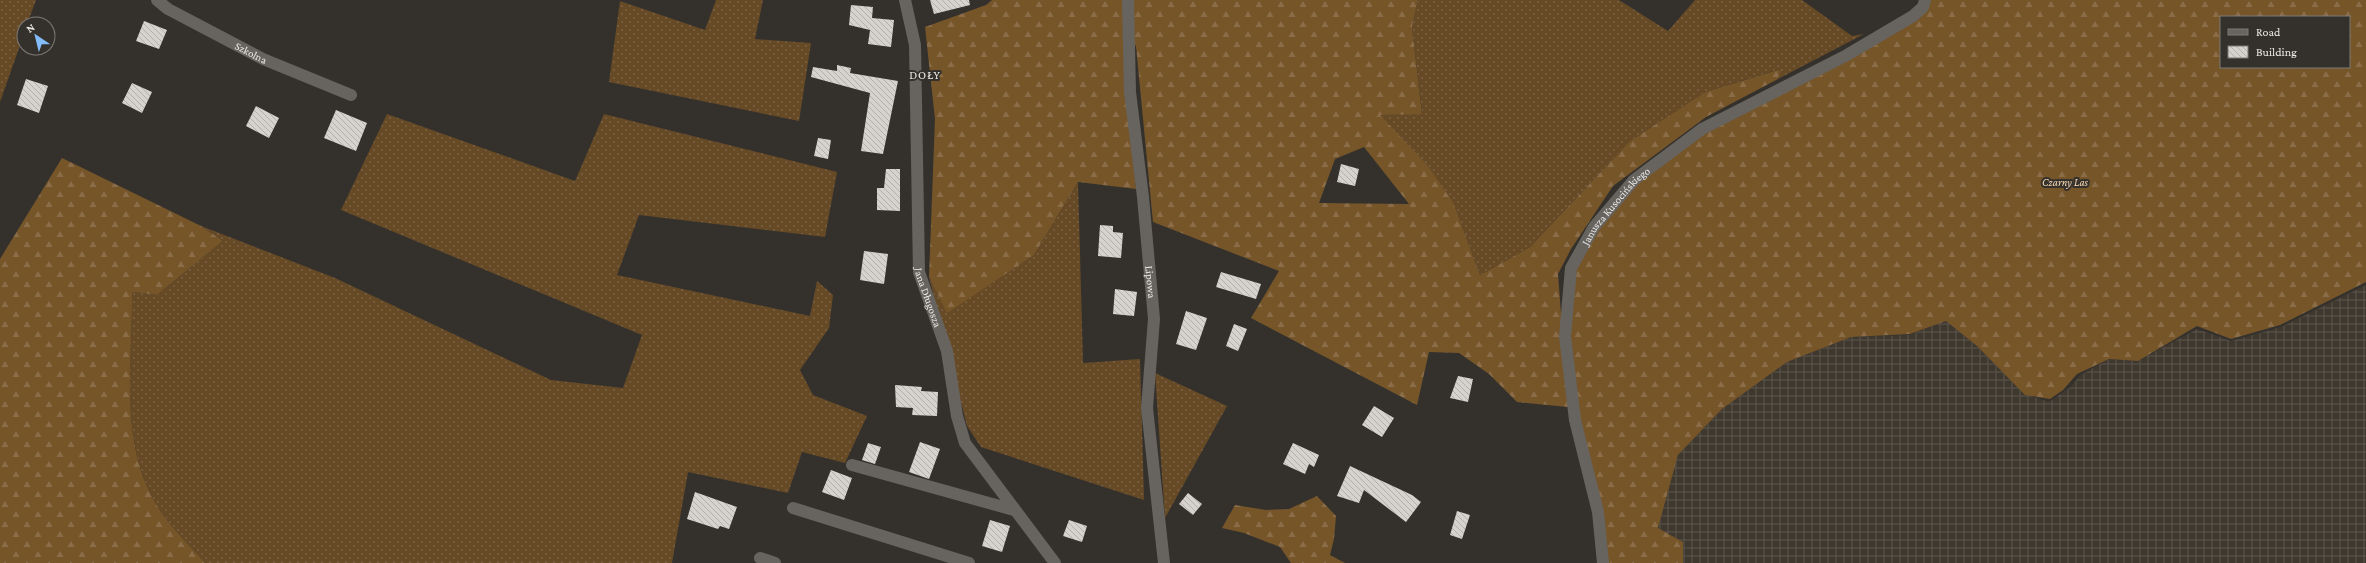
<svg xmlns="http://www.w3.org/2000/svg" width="2366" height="563" font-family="'Crimson Pro',serif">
	<defs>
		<pattern id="industrial-grid" width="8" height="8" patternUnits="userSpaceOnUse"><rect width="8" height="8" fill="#3f382f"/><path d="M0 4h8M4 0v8" fill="none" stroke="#5b554d"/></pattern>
		<pattern id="grass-dots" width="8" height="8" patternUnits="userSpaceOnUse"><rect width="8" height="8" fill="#664925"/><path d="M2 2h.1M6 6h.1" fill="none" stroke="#7c6345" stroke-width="1.8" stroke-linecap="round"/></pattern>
		<pattern id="forest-firs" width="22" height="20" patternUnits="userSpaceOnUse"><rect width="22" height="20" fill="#765529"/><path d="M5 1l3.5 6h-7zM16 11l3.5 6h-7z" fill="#8a6d48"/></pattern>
		<pattern id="building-back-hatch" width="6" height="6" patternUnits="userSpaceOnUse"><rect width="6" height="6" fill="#d6d2ce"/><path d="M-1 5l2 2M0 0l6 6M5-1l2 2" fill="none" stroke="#b2afac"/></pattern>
	</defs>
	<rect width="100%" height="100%" fill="#34312d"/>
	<polygon fill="url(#industrial-grid)" points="2366,285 2366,563 1683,563 1683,542 1658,528 1678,455 1722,409 1787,362 1851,337 1909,335 1946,321 1977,346 2025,394 2049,402 2072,386 2079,376 2109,359 2138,361 2197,329 2231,341 2281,327"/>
	<g fill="url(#grass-dots)">
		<polygon points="0,0 36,0 27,24 24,24 24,34 0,102"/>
		<polygon points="716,0 763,0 755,39 811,43 799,121 609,82 620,1 705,30"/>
		<polygon points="1418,0 1619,0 1668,31 1695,0 1802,0 1852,36 1864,34 1778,79 1780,69 1705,92 1630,141 1530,247 1480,275 1454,204 1379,115 1422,113 1412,27"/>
		<path d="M387,114L575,181L604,114L837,172L825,237L639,215L617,275L810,316L817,281L833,295L829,328L800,370L813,395L867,416L845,463L802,452L788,493L688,472L672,563H205C190,545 170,527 158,507C118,442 133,363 132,292L157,295L223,241L201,226L335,278L551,380L623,388L642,335L341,210Z"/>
		<polygon points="1078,182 1083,363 1140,359 1144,500 981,447 967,426 929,277 947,312 1034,255"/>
		<polygon points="1155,373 1227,406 1165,518"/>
	</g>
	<g fill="url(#forest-firs)" fill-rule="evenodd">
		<path d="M992,0H1418L1412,27L1422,114L1380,115L1428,166L1454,204L1480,275L1530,247L1630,141L1705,92L1781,69L1778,79L1706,117L1613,186L1571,249L1558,274L1568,407L1517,402L1489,374L1459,353L1429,352L1417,405L1251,318L1279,271L1153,222L1136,46L1123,34L1136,189L1078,182L1034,255L947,313L929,277L935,119L925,27L986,5ZM1364,147L1409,204L1319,203L1335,159Z"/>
		<path d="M1925,0H2366V282L2280,325L2231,339L2197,326L2138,361L2109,359L2077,374L2063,390L2050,399L2025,395L1977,346L1946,321L1910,334L1851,337L1787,362L1722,409L1678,455L1658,528L1683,542V563H1604L1577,420L1566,336L1572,268L1628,187L1702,129L1913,16ZM2221,17H2349V67H2221Z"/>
		<path d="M62,158L201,226L223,241L157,295L132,292C133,363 118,443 158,507C170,527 190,545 205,563H0V259Z"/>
		<polygon points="1317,496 1336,516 1334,539 1330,555 1345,563 1291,563 1280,547 1244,533 1222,528 1235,505 1266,510 1289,509"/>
	</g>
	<g fill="url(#building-back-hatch)">
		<polygon points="930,0 969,0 970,5 934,14"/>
		<polygon points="851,5 873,7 872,18 894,20 891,47 868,44 870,30 849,25"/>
		<polygon points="144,21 167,30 159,49 136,41"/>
		<polygon points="837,65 851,68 850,73 898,81 883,154 861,151 870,93 811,77 813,67 837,71"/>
		<polygon points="26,79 48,86 39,113 17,105"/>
		<polygon points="132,83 152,92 142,113 122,103"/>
		<polygon points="256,106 279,118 269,138 246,126"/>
		<polygon points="336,110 367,123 356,151 324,138"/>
		<polygon points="818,138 831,140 828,159 814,156"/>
		<polygon points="1341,164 1359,169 1355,186 1337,182"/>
		<polygon points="886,169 900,169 900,211 877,210 877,188 884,188"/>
		<polygon points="1100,225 1113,226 1113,232 1123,233 1121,258 1098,256"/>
		<polygon points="864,251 888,254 884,284 860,280"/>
		<polygon points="1221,272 1261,284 1256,299 1216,287"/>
		<polygon points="1115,289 1137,292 1134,316 1113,314"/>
		<polygon points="1186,311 1207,318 1196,350 1176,344"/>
		<polygon points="1234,324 1247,329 1238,351 1226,346"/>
		<polygon points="1458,376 1473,379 1468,402 1450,398"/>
		<polygon points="895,385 922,387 921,391 938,392 937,416 912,415 913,408 896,407"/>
		<polygon points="1374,406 1394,418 1382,437 1362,425"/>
		<polygon points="920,442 940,449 929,479 909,472"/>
		<polygon points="868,443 881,447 875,464 862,460"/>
		<polygon points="1293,443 1319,455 1314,467 1309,464 1305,474 1283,464"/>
		<polygon points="1350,466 1412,495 1421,502 1406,522 1364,490 1359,503 1337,496"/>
		<polygon points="831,470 852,478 844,500 822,492"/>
		<polygon points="695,492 737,507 729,529 720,526 718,529 687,519"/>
		<polygon points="1188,493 1202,504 1193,515 1179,504"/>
		<polygon points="1457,511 1470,515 1462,539 1450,535"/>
		<polygon points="990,520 1010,526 1002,552 982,546"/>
		<polygon points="1069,520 1087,526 1082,542 1063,536"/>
	</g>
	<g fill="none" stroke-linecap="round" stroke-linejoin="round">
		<g stroke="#676460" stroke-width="12">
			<path id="s1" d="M157,0L168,9L263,59L351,95"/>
			<path id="s2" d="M905,0L915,45L919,272L947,351L957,416L965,443L1055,563"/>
			<path id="s3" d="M1128,0L1130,92L1143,197L1154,319L1147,408L1164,563"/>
			<polyline points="852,465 1014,510"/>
			<polyline points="793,508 969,563"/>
			<polyline points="760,558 775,563"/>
			<path id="s4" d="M1603,563L1598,512L1575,420L1565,336L1571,268L1594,227L1634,180L1702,129L1847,55L1913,16L1923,7L1925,0"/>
		</g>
	</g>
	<g text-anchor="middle" stroke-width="4" stroke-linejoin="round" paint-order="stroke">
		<g font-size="11" fill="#ebe9e6" stroke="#34312d">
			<text dy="4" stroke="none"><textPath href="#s1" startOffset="108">Szkolna</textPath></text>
			<text dy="4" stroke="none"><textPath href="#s4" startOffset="376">Janusza Kusocińskiego</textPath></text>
			<text dy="4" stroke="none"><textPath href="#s3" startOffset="283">Lipowa</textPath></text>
			<text dy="4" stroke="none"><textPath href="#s2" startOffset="300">Jana Długosza</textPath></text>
		</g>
		<g font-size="11" font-style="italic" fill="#f9d9b2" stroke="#34312d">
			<text x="2065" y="186">Czarny Las</text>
		</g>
		<g font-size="12" letter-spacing="1" fill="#ebe9e6" stroke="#34312d">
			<text x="925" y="79">DOŁY</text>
		</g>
	</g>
	<rect x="2220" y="16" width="130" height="52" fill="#34312d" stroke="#7d7b77"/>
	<rect x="2228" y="29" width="20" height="6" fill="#676460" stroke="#7d7b77"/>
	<text x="2256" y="36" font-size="12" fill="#ebe9e6">Road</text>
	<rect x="2228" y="46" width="20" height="12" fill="url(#building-back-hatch)" stroke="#7d7b77"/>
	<text x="2256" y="56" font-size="12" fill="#ebe9e6">Building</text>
	<g transform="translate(36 36) rotate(325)"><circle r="19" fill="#34312d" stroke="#7d7b77"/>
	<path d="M0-3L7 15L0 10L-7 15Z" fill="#83bcfb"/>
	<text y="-6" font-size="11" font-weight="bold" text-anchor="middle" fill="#ebe9e6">N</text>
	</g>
</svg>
